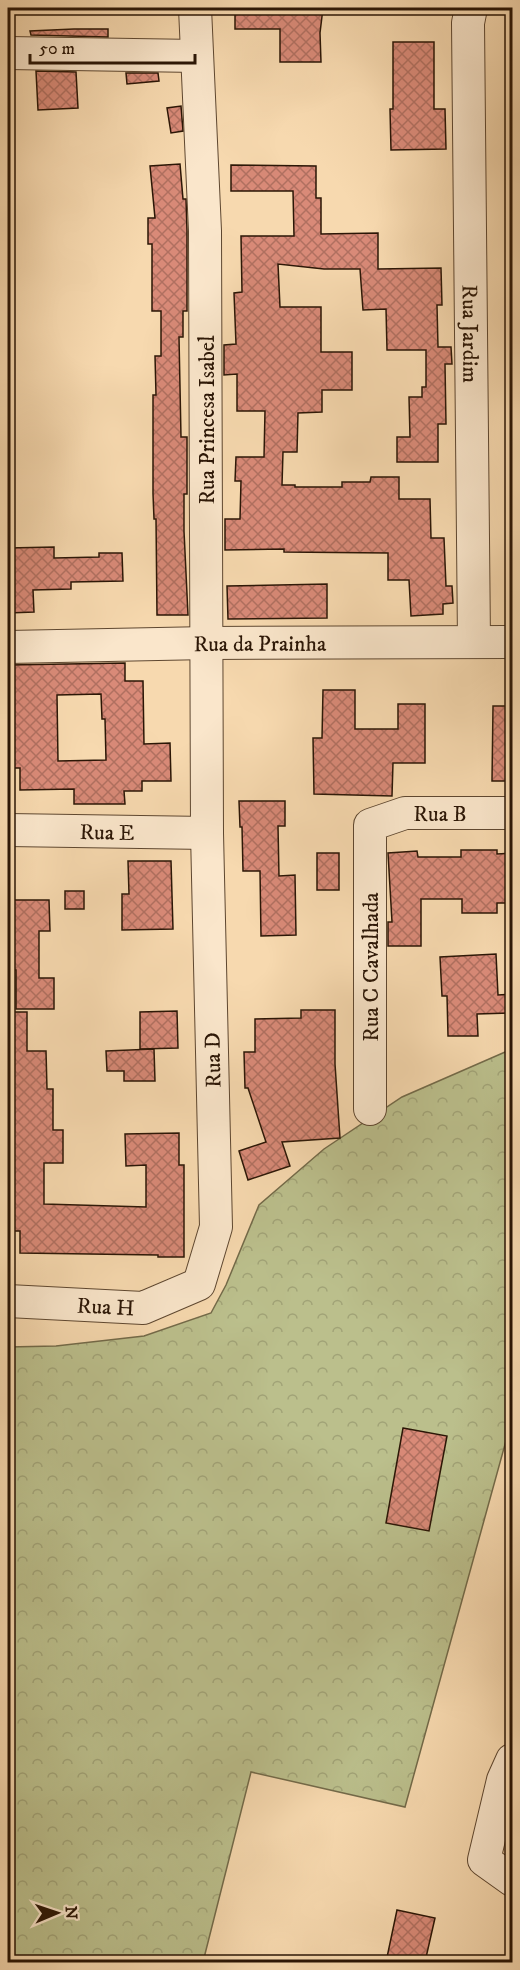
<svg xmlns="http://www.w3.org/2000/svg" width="520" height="1970" font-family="'IM FELL DW Pica',serif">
	<defs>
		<pattern id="forest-crowns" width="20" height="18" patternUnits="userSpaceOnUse" patternTransform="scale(1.5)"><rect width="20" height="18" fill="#bbbf8c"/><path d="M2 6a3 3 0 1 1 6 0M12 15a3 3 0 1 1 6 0" fill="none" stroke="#a1a377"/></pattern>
		<pattern id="building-cross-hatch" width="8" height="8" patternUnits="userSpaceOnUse" patternTransform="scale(1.5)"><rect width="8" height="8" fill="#d98a78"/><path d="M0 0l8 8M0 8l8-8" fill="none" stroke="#b07060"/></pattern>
	</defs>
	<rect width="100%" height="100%" fill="#f7d9af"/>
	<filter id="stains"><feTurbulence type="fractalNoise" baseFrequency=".00333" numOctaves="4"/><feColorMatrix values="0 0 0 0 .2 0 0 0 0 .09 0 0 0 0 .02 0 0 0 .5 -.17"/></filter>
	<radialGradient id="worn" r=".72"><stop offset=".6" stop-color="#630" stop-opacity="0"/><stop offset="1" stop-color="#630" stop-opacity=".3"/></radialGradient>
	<polygon fill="url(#forest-crowns)" stroke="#736a49" stroke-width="1.5" points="512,1049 512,1419 405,1807 251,1772 203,1962 8,1962 8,1347 56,1346 144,1336 211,1313 226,1285 259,1205 324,1149 402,1097"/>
	<g fill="url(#building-cross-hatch)" stroke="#2b1606" stroke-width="1.5" fill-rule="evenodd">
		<polygon points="235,8 323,8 320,33 321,62 280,62 280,29 235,29"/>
		<polygon points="74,29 108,29 108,37 31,35 30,31"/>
		<polygon points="393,42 434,42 434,109 445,109 446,149 391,150 390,109 393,109"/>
		<polygon points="36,71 76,72 78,108 38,110"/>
		<polygon points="126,73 158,73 159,81 127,84"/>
		<polygon points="181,106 183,131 171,133 167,108"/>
		<polygon points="180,164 183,199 186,199 187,231 187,311 183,311 183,337 179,337 181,437 187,437 187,494 184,494 184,531 188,615 157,615 156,519 154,519 153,494 153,395 156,395 155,356 161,356 161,311 152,311 152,244 148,244 148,218 155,218 150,166"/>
		<polygon points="231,165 316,166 316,198 321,198 321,234 378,233 378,269 441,268 442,305 437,305 438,347 451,347 452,364 445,364 446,424 438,424 438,462 397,462 397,437 410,437 409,397 422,397 422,387 426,387 426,350 387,350 386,309 363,310 360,269 324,269 278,264 280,307 321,307 321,352 352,352 352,390 322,390 322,412 298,413 297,452 283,452 282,485 295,485 295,487 342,487 342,482 370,482 371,477 399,477 399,499 430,499 431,538 444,538 446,586 452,586 453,603 443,604 443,614 411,616 409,580 388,580 388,553 284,552 284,549 225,550 225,519 240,519 241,481 235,481 236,457 264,457 265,411 237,411 237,374 224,375 224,345 236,344 234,293 242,292 241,236 294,236 293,191 231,191"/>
		<polygon points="54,547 54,558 99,557 99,553 122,553 123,581 71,582 71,589 33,590 34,612 8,613 8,548"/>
		<polygon points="327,584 327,618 228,619 227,586"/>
		<path d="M125,663V681H143L144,744L170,743L171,781H142V791H124L125,804H74V789L20,790V768H8V665ZM101,694L102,719H105L106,760L58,761L57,695Z"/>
		<polygon points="323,690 355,690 355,729 398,729 398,704 425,704 425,763 393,763 392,796 314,794 313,738 322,738"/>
		<polygon points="493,706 513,706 513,781 492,781"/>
		<polygon points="239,801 285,801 285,826 278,826 279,876 295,875 296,935 261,936 260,871 243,871 242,827 240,827"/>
		<polygon points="461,850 497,850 497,854 513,853 513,903 497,903 497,913 462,913 462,899 421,899 421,946 388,946 388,922 392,922 388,853 417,851 418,857 461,857"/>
		<rect x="317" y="853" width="22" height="37"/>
		<polygon points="128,861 171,861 173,929 122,930 122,894 129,894"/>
		<rect x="65" y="891" width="19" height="18"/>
		<polygon points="8,900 49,900 50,931 39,931 39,978 54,978 54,1009 16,1009 16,970 8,970"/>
		<polygon points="496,954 498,995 513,994 513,1013 477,1014 478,1036 448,1036 447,996 442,996 440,957"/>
		<polygon points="301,1010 335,1010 335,1064 340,1138 282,1142 290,1166 248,1180 239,1151 266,1142 248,1088 245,1088 244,1052 255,1052 255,1019 301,1018"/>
		<polygon points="177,1011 178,1048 140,1049 140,1012"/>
		<polygon points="8,1012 27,1012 27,1051 46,1051 47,1089 53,1089 53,1130 63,1130 63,1163 44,1163 44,1204 146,1207 146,1165 126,1166 125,1134 179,1133 179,1165 184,1165 184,1257 158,1257 158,1255 20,1253 20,1231 8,1231"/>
		<polygon points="154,1049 155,1081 124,1081 124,1071 107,1071 106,1051"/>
		<polygon points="403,1428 447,1436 429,1531 386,1523"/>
		<polygon points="397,1910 435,1918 425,1962 386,1962"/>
	</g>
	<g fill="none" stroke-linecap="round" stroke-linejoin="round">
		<defs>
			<g id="minor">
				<path id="s1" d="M471,8L468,23L474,642"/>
				<polyline points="8,53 197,56"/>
				<path id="s2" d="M8,647L208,643L512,642"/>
				<path id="s3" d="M8,830L207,833"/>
				<path id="s4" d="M370,1109V825L405,813H512"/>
				<path id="s5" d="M8,1301L143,1308L199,1284L216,1227L207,833L205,231L195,8"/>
				<polyline points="512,1760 503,1780 484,1860 512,1880"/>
			</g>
		</defs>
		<use href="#minor" stroke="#5e4730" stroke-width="34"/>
		<use href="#minor" stroke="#fae6cb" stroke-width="32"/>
	</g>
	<g text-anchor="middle" stroke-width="6" stroke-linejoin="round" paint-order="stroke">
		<g font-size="22" fill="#2b1606" stroke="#fae6cb">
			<text dy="8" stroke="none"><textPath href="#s1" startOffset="326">Rua Jardim</textPath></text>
			<text transform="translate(206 420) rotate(-90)" y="8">Rua Princesa Isabel</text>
			<text dy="8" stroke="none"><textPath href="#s2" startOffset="252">Rua da Prainha</textPath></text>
			<text dy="8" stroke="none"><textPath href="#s4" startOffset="356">Rua B</textPath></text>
			<text dy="8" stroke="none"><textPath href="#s3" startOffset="99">Rua E</textPath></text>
			<text transform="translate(370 967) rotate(-90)" y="8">Rua C Cavalhada</text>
			<text transform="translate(212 1060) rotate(-91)" y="8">Rua D</text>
			<text dy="8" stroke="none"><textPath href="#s5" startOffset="98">Rua H</textPath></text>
		</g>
	</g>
	<rect width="520" height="1970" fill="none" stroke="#f7d9af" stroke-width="30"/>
	<rect x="9" y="9" width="502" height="1952" fill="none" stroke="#2b1606" stroke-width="3"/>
	<rect x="15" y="15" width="490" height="1940" fill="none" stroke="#2b1606" stroke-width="1.5"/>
	<g transform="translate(57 1913) rotate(88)" stroke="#fae6cb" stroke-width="4.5" paint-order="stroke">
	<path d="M0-4.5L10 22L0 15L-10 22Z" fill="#2b1606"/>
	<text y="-9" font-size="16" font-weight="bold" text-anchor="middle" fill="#2b1606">N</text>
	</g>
	<path d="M30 54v9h165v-9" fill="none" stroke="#2b1606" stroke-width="3"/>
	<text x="39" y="54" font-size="18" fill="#2b1606" stroke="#fae6cb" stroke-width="4.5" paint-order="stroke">50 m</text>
	<rect width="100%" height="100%" filter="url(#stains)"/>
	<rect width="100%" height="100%" fill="url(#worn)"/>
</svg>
